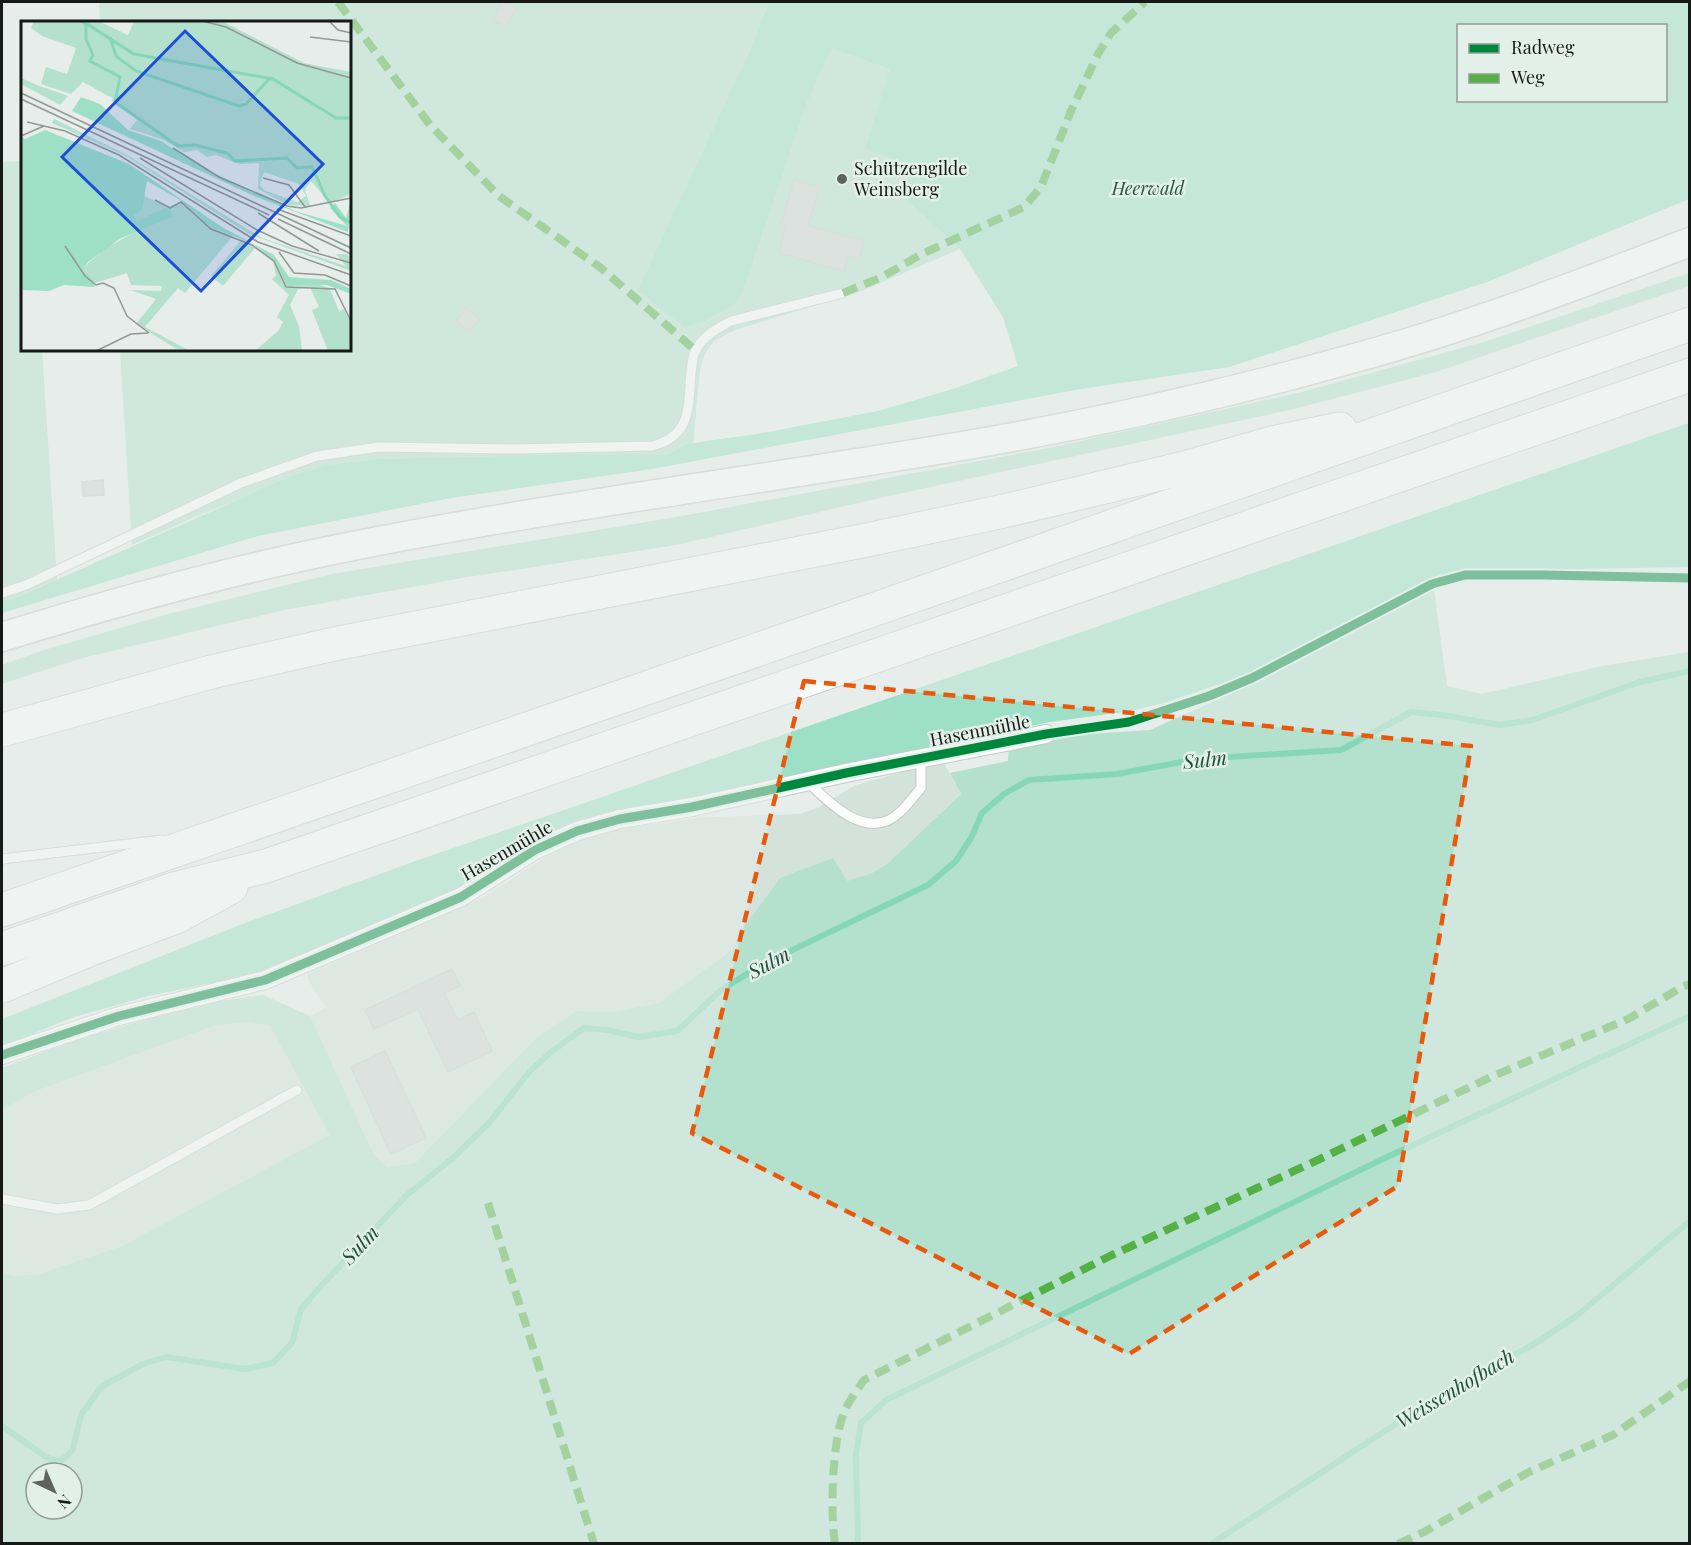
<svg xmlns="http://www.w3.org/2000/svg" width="1691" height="1545" font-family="'Playfair Display',serif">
	<rect width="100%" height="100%" fill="#e6edea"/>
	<g fill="#d3e2db">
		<polygon points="943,761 961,794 887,864 872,873 847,881 780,878 744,927 732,950 659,1003 612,1012 577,1011 537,1037 415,1163 387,1167 373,1153 310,1016 326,1007 308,980 307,974 484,897 548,855 588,837 619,829 694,818 800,814 817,808 856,785"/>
		<polygon points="250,1022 270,1026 331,1135 122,1246 39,1274 14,1276 2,1273 2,1110 36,1091 216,1025"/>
	</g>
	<g fill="#b4e0ce" fill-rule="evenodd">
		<polygon points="99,2 769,2 748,55 753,263 807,103 830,47 891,69 902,162 903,197 960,249 859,292 735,330 714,341 705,353 700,369 693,443 686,444 667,455 537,455 376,459 327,465 199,515 132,545 120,350 350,350 350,22 100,22"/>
		<polygon points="22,161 22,350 42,350 57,579 20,596 2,601 2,162"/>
		<polygon points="1689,273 1689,286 1436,372 1294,409 884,497 676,545 462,578 284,610 82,658 2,684 2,665 44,650 172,613 332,574 677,517 1049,448 1298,393 1487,341"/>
		<path d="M1434,590L1447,686L1482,694L1602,666L1689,652V1543H2V1273L14,1276L39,1274L122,1246L330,1135L270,1026L250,1022L216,1025L36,1091L2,1110V1068L79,1039L200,1004L263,995L310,1016L373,1153L387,1167L415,1163L537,1037L577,1011L612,1012L659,1003L732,950L744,927L780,878L833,858L847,881L872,873L887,864L961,794L950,773L1008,761L1009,747L1090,734L1150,730L1259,681ZM36,1473H72V1509H36Z"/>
	</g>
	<g fill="#9edfc7" fill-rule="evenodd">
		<path d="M769,2H1689V199L1487,282L1229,367L1081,389L652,469L451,498L258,536L2,613V601L20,596L287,478L327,465L376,459L537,455H667L686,444L763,433L878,411L953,389L1018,366L1003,317L960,249L903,197L902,162L865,149L890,69L831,48L807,103L753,263L737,303L702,322L684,327L638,290L748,55ZM1458,26H1666V100H1458Z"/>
		<polygon points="1689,423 1689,567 1464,571 1443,576 1412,588 1255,672 1164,703 1130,711 1050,722 699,797 606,812 569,828 455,892 265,972 148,996 71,1018 2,1047 2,1019 245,923 410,863"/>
	</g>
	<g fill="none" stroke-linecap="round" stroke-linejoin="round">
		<g stroke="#86d7ba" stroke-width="6">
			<polyline points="2,1426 46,1457 59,1462 67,1456 73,1449 81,1415 101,1387 143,1364 166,1357 245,1369 273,1363 292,1343 301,1309 319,1288 407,1195 454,1157 489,1123 530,1071 551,1052 584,1028 607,1030 639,1037 677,1031 721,990 763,964 928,885 956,861 971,838 982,813 1004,794 1029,780 1117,774 1198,759 1341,750 1411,712 1442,715 1500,725 1532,720 1640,682 1690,671"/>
			<polyline points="858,1544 856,1455 861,1423 886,1400 1385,1158 1690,1016"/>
			<polyline points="1211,1544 1399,1422 1490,1368 1536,1343 1575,1317 1690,1221"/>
		</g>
	</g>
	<g fill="#d1d6d4" stroke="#c9cecc" stroke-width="1.5">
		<polygon points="502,2 516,8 507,27 493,20"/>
		<polygon points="794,180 819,187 808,226 864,241 859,259 848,256 844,271 779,253 786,226 781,225"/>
		<polygon points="466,308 480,319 469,331 456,321"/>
		<polygon points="103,480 104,495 83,496 82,482"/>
		<polygon points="452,969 460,986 444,993 458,1020 474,1012 492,1051 448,1072 418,1009 374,1029 365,1010"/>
		<polygon points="385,1051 426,1138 391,1154 351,1067"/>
	</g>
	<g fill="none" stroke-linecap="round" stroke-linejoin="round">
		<defs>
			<g id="service">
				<path d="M2,593L26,585L241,483L317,456L379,447L516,449L652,446C692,436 688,407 691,372C692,366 692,356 696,350C703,336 718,328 731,321L843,293"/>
				<path d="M807,781C829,803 867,842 899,813C907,806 914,796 921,788V759"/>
				<polyline points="2,859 162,840"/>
				<polyline points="2,1199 57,1209 89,1205 297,1090"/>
			</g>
			<polyline id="minor" points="2,1055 119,1016 265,980 461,897 535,850 577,831 620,819 692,807 846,773 1046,734"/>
			<path id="primary" d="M2,637C115,602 231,570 348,547C553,506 761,480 968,445C1097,423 1226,394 1351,359C1466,328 1578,285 1690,242"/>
			<g id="motorway">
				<polyline points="2,730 211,672 334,644 862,541 1004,511 1184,468 1272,443 1340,429"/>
				<polyline points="2,910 887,605 1690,324"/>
				<polyline points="2,949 174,889 266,866 1690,375"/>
				<polyline points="2,986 93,948 178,916 231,887"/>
			</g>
		</defs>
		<use href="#service" stroke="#c5cac8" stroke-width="11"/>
		<use href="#minor" stroke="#c5cac8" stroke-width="20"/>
		<use href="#primary" stroke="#c5cac8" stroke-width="31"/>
		<use href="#motorway" stroke="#c5cac8" stroke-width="35"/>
		<use href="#service" stroke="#fbfcfc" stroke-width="9"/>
		<use href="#minor" stroke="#fbfcfc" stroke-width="18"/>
		<use href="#primary" stroke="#fbfcfc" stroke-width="28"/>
		<use href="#motorway" stroke="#fbfcfc" stroke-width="33"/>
		<g stroke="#55b145" stroke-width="8" stroke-dasharray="15 8" stroke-linecap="butt">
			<polyline points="338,2 430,125 499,196 601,268 695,350"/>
			<polyline points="843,293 882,277 922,254 1024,207 1041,187 1071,111 1098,54 1111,33 1145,2"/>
			<polyline points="488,1203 594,1544"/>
			<path d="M835,1544C830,1514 832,1434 846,1408C851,1398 858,1389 864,1380L1112,1255L1305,1166L1493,1076L1628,1019L1682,987L1690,984"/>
			<polyline points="1398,1544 1424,1532 1529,1472 1613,1435 1690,1381"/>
		</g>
		<defs>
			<polyline id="cycleway" points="2,1055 119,1016 265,980 461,897 535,850 577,831 620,819 692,807 846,773 1046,734 1129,722 1209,696 1252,678 1432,584 1465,575 1544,575 1690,578"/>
		</defs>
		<use href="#cycleway" stroke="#e3f0ea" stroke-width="13"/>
		<use href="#cycleway" stroke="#00873e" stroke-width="9"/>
	</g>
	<path d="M0 0H1691V1545H0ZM804,681L1471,746L1398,1186L1129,1354L692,1133Z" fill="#e6edea" fill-opacity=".55" fill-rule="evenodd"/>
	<path fill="none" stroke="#e8590c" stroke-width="4.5" stroke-dasharray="12 8" stroke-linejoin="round" d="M804,681L1471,746L1398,1186L1129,1354L692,1133Z"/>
	<circle fill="#5e6361" stroke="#e3f0ea" stroke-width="2" cx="842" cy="179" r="6"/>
	<g text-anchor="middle" stroke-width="5" stroke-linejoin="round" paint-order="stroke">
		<g font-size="18" fill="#151917" stroke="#e3f0ea" text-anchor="start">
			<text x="854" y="175">Schützengilde<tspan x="854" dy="21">Weinsberg</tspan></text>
		</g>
		<g font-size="18" font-style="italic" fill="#265544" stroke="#e3f0ea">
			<text x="1148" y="195">Heerwald</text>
		</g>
		<g font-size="18" fill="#151917" stroke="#e3f0ea">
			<text transform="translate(980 731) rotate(-11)" y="6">Hasenmühle</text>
			<text transform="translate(507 851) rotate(-30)" y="6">Hasenmühle</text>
		</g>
		<g font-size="20" font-style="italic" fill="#1f4f3e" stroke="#e3f0ea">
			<text transform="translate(1205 760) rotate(-6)" y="7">Sulm</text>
			<text transform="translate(769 963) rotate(-28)" y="7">Sulm</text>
			<text transform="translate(360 1245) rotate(-47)" y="7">Sulm</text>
			<text transform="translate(1455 1389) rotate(-31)" y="7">Weissenhofbach</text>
		</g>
	</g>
	<g transform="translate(21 21)">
		<rect width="330" height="330" fill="#e6edea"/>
		<path d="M13,0H77L107,14L113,0H201L283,42L330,51V173L309,182L290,160L284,169L289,185L267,184L237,168L238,142L218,143L195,134L186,136L176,129L163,131L143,119L109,108L116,99L113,96L92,82L91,77L62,61L50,73L20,63L25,46L46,53L55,27L21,15L10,7ZM243,151L278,163L285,175L276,181L243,169L239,164ZM0,57L16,64L47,75L39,84L0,63ZM33,98L106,134L241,217L325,245L315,233H326L330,238V250L228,213L105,135L31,102ZM121,174L148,186L161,180L212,215L164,272L157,267L124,306L169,330L154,327L115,303L135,278L109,269L140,270L141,265L110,264L106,252L74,262L60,248L87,226L123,206L122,198L116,200L112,194ZM221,218L252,237L272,266L294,263L317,269L309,268L318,290L323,288L330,302V329L307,330L291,289L298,286L289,266L277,268L269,284L278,305L281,330H234L258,309L262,301L256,296L268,274L251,258L255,254L252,241L234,227L202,265L190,255Z" fill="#b4e0ce" fill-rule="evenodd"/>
		<path d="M60,76L79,83L107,109L140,120L186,149L274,190L326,205L309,187L314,182L325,197L330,179L327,211L233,175L51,90ZM24,109L108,143L201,206L253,234L268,256L310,259L330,268V273L306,264L266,265L255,241L231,222L190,206L161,180L126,160L121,189L113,194L116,200L144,187L150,189L151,196L100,217L67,241L61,248L74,262L73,266L43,264L28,270L0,269V116L4,118Z" fill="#9edfc7"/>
		<path fill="none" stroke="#86d7ba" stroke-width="3" d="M59,0L65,3V18L72,34L69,40L99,56L94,81L157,125L174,124L206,132L214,140L266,137L276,147L291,146L304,175L319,196L330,202M66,3L113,33L252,58L315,97H330M89,16L95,35L115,50L218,85L225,83L248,58"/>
		<path fill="none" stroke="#929896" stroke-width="1.5" d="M181,0L205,6L276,42L330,57M308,0L317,9L330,12M289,16L330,21M0,72L330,227M0,78L248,194M6,101L44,110L98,134L237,221L330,254M0,115L23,105M152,127L198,156L266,185L280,187L330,177M119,137L236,209L271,225L330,242M242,157L268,164L284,186M134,179L149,187L160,181L190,208L231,224L253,240L265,266L314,268L330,300M256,188L330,215M237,192L298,230M257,198L330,233M44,225L64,255L75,264L82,262L93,267L106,295L128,312M258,231L273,252L304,254L330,265M75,330L110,313L127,312"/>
		<path fill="#1d4ed8" fill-opacity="0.15" stroke="#1d4ed8" stroke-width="3" d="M164,10L302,143L180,270L41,136Z"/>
		<rect width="330" height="330" fill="none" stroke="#151917" stroke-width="3"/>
	</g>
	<rect width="1691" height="1545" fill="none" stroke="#151917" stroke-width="6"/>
	<rect x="1457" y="24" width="210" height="78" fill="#e3f0ea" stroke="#919a96" stroke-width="1.5"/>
	<rect x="1469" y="44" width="30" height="9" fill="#00873e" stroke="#919a96" stroke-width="1.5"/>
	<text x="1511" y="54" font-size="18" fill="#151917">Radweg</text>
	<rect x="1469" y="74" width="30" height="9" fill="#55b145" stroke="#919a96" stroke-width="1.5"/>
	<text x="1511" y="84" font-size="18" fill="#151917">Weg</text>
	<g transform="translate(54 1491) rotate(136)"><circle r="28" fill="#e3f0ea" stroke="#919a96" stroke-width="1.5"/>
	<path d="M0-4.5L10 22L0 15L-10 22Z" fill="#5e6361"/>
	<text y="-9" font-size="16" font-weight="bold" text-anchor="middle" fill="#151917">N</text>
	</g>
</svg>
